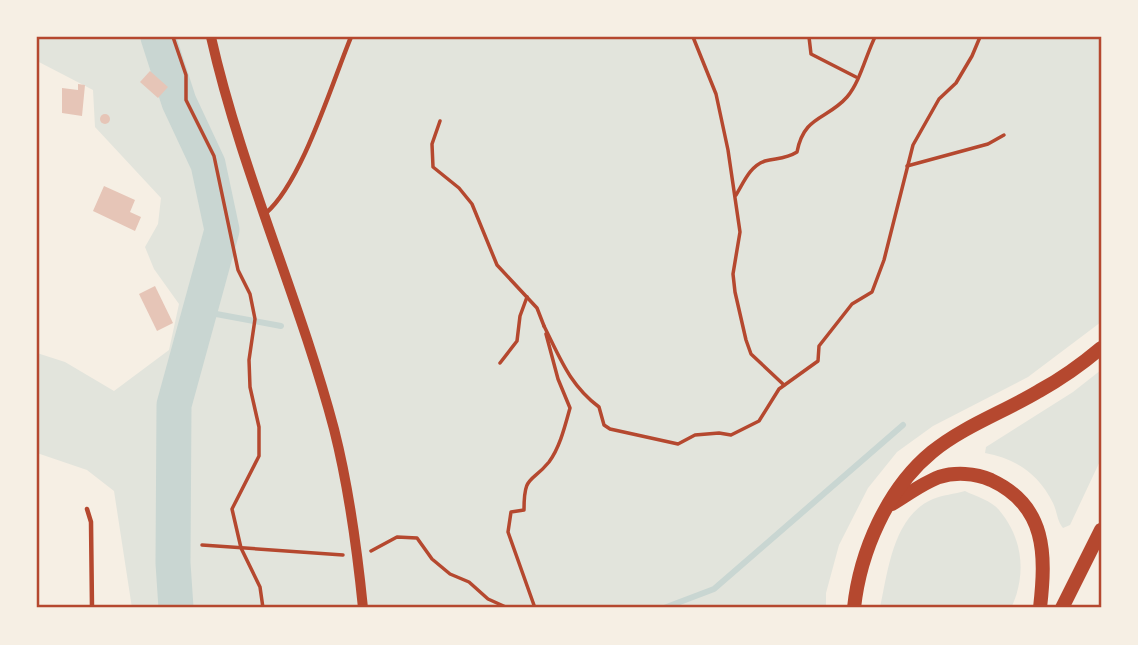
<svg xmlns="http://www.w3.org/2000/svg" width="1138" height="645" font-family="'Fira Sans Condensed',sans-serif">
	<rect width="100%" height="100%" fill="#f6efe4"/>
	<g fill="#e2e4dc">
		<polygon points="37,37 1101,37 1101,322 1028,377 933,426 897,452 868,488 839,545 826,593 826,608 132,608 114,491 87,470 37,453 37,353 65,362 114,391 169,350 179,304 154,269 145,247 158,224 161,198 95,127 93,90 37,61"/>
		<path d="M1101,370V459L1070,525L1063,528C1057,521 1057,511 1053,503C1038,473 1016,459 985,453L986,447L1073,392Z"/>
		<path d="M965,491C975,496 992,501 999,510C1023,538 1027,575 1011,608H880C888,571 893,516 933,499C942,495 955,494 965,491Z"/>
	</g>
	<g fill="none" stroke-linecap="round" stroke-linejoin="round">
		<g stroke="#c9d6d2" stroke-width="6">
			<polyline points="200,311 281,326"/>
			<polyline points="664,608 714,589 903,425"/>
		</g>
		<polyline stroke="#c9d6d2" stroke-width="35" points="158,37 179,102 208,164 222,230 174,405 173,563 176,608"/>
	</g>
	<g fill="#e6c5b7">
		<polygon points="150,71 168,87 158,98 140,82"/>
		<polygon points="78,84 85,85 82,116 62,113 62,88 78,90"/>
		<circle cx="105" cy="119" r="5"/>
		<polygon points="104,186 135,200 130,212 141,217 135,231 93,211"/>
		<polygon points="155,286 173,323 157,331 139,294"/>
	</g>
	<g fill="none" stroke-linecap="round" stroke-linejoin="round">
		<g stroke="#b5482f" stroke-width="3.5">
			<polyline points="173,37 186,75 186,100 214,156 238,270 250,294 255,319 249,360 250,387 259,427 259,456 232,509 241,548 260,587 263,608"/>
			<polyline points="693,37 716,94 728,150 740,232 733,274 735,292 746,340 751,354 784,385"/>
			<polyline points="809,37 811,54 856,77"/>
			<polyline points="440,121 432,144 433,167 459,188 472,204 497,265 537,308 544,326"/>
			<polyline points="907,166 988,144 1004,135"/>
			<path d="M736,195C744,182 750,166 765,161C777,158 786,159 797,152C804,115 827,120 847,97C860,82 866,55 875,37"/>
			<path d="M544,326C561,360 570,385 599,407L604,425L610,429L678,444L695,435L719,433L731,435L759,421L779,389L818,361L819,346L852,304L872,292L884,260L913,145L939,99L956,83L972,56L980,37"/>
			<polyline points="500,363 517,341 520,316 527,297"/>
			<polyline points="202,545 343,555"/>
			<polyline points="371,551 397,537 417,538 432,559 450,574 469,582 488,599 508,608"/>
			<path d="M535,608L508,532L511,512L524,510C524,474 531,484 549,462C560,447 565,426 570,408L558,379L546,334"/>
		</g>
		<g stroke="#b5482f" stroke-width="4.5">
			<path d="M266,213C302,182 332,83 351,37"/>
			<polyline points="87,509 91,522 92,608"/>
		</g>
		<path stroke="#b5482f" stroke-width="10" d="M211,37C241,170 299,297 334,429C349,488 357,548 363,608"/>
		<g stroke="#b5482f" stroke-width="14">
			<path d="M892,504C907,495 923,483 939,477C955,472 975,473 991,480C1047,506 1046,555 1040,608"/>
			<path d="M854,608C860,552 887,489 932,452C964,426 1004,412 1039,391C1061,379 1082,364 1101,348"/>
			<polyline points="1062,608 1101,530"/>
		</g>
	</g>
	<rect width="1138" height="645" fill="none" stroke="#f6efe4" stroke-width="77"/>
	<rect x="38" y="38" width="1062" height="568" fill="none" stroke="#b5482f" stroke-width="2.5"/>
</svg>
